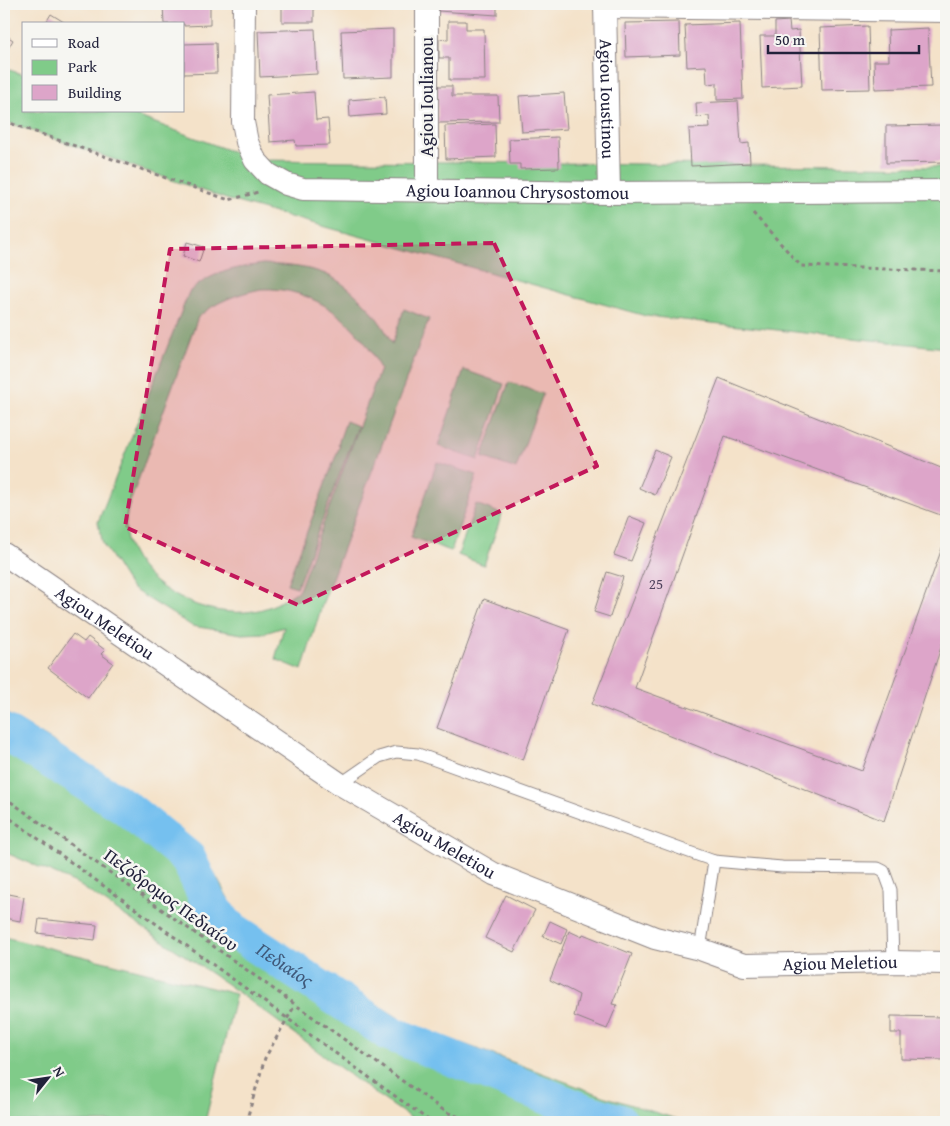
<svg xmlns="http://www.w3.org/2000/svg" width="950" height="1126" font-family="'Gentium Book Plus',serif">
	<rect width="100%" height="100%" fill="#f6f6f2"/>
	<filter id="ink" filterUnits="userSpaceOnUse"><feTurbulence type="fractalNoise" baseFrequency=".02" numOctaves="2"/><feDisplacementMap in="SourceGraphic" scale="10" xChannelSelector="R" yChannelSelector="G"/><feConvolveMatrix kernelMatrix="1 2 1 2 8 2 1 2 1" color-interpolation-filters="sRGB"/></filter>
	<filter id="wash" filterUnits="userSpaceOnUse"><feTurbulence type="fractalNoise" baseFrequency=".0096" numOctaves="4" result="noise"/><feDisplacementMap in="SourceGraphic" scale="20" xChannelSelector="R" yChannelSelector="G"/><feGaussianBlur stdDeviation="1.12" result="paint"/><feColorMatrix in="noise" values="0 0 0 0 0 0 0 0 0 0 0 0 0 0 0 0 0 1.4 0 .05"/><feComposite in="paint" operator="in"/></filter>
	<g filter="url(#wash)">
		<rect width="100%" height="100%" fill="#f4e2c9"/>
		<g fill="#80cb89" stroke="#517662" fill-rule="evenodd">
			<polygon points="4,68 24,75 24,111 123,111 255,160 946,167 946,348 646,316 229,200 4,121"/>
			<path d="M263,264C282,265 301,266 320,272C348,281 381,317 392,344L404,309L429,319L323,602L302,670L275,659L284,627L265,633L242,634L192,626L131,588L103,544L98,522L189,292C211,272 234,268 263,264ZM261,289C313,286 361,324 380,369L299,590C285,600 271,608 254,611C208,619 143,590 128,543C124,530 126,518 129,505L198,317C217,301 237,294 261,289Z"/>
			<polygon points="464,370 504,384 478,460 438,446"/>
			<polygon points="509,382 543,394 516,469 482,457"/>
			<polygon points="346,421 358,426 297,587 287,584 340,445 338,444"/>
			<polygon points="437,462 477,475 451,551 411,537"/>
			<polygon points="476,504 502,514 484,565 458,555"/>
			<polygon points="4,712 56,743 200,848 238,916 405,1022 606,1097 686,1122 417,1122 377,1095 227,984 76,883 4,852"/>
			<polygon points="4,937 236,994 205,1122 4,1122"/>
		</g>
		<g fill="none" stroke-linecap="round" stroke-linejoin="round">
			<path stroke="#75c0ef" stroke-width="36" id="s1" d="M4,732L124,806L188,858L208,901L227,926L389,1033L584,1111L620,1122"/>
		</g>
		<g id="blocks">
			<g fill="#dda5c9">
				<polygon points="163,4 210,4 210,25 184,26 184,24 164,24"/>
				<rect x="282" y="4" width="32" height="18"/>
				<polygon points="438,4 497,4 497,15 438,11"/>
				<polygon points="51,14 67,24 45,24"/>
				<polygon points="448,21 466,21 466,29 484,29 485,80 449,80 449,58 439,58 439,39 448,40"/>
				<polygon points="789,21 790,31 799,30 802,86 762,88 760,36 775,36 775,22"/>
				<polygon points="679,22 680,55 626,57 625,23"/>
				<polygon points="740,23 743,99 717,100 717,83 707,84 706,66 687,67 685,25"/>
				<polygon points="868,26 870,89 822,90 820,28"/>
				<polygon points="928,28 931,87 875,89 874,61 889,61 888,30"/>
				<polygon points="315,29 317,74 260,77 258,31"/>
				<polygon points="393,29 393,77 343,79 341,31"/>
				<polygon points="4,34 13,40 6,52 4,51"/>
				<polygon points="216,43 217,73 184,74 184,44"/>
				<polygon points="437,86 452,86 452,96 498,96 499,122 438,123"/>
				<polygon points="314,92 316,120 328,119 330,145 296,146 295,140 270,142 267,95"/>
				<polygon points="564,93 567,129 522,132 519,96"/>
				<polygon points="385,97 386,114 350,117 349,100"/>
				<polygon points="738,101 741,144 749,143 750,163 691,166 689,129 710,128 709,116 697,117 696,103"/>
				<polygon points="495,124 496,157 446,159 445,126"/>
				<polygon points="944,125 946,162 886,163 886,126"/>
				<polygon points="558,137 559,168 520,169 520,164 510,164 509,139"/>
				<polygon points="187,242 204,247 199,262 183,256"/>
				<polygon points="719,378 946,470 946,517 725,436 635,688 862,771 946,537 946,632 884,821 592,704"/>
				<polygon points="655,450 671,457 655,495 639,488"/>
				<polygon points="629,516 646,523 631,561 614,555"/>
				<polygon points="607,572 623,577 610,617 594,612"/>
				<polygon points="484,599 569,630 523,760 437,728"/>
				<polygon points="73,634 84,642 88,637 105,650 101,654 113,663 88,698 48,668"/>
				<polygon points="4,893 24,897 20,921 4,918"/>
				<polygon points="506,895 535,910 514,952 485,938"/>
				<polygon points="39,919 97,925 95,940 37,933"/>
				<polygon points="550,921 567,929 561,944 543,936"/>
				<polygon points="569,931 582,937 583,934 632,954 612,1004 617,1005 607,1029 574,1016 579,995 550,980"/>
				<polygon points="891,1016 946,1017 946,1060 901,1059 901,1033 891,1033"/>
			</g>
		</g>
	</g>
	<g filter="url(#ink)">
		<use href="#blocks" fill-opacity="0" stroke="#8b8282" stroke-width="1"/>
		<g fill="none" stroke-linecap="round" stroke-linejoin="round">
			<defs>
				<g id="service">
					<polyline points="340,784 379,757 396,752 418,754 714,861 782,867 878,868 884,871 891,890 893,962"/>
					<polyline points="700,949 714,861"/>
				</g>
				<g id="minor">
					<path id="s2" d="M244,4L243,122L247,142L255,160L268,174L286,184L303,189L609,193L946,191"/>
					<polyline points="427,4 427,190"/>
					<path id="s3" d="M605,4L609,193"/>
					<polyline points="605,7 946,11"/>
					<path id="s4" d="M4,554L340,784L494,874L655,938L700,949L744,965L893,962L946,963"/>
				</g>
			</defs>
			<use href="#service" stroke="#8b8282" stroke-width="13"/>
			<use href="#minor" stroke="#8b8282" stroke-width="24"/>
			<g stroke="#8b8282" stroke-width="3" stroke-dasharray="4 4" stroke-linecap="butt">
				<polyline points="4,121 229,200 258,192"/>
				<polyline points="753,213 801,266 946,271"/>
				<polyline points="4,797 446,1112 473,1122"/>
				<polyline points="4,814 431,1122"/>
				<polyline points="246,1122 265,1058 295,1005"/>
			</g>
			<use href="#service" stroke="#fff" stroke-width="11"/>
			<use href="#minor" stroke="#fff" stroke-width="22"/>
		</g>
	</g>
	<path fill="#c2185b" fill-opacity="0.2" stroke="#c2185b" stroke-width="4" stroke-dasharray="10 6" stroke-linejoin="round" d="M494,243L597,466L298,605L125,527L170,249Z"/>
	<g text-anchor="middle" stroke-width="5" stroke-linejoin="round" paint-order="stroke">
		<g font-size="15" fill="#51435e">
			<text x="656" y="589">25</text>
		</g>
		<g font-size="18" fill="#22223b" stroke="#f6f6f2">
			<text transform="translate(427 97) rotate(-90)" y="6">Agiou Ioulianou</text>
			<text dy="6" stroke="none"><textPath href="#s3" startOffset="95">Agiou Ioustinou</textPath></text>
			<text dy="6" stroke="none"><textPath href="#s2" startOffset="430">Agiou Ioannou Chrysostomou</textPath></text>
			<text dy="6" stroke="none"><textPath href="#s4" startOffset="122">Agiou Meletiou</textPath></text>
			<text dy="6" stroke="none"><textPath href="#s4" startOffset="528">Agiou Meletiou</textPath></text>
			<text transform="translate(171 900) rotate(36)" y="6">Πεζόδρομος Πεδιαίου</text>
			<text dy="6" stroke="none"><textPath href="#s4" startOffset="948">Agiou Meletiou</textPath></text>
		</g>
		<g font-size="19" font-style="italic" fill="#3f597a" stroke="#f6f6f2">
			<text dy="7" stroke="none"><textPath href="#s1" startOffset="372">Πεδιαίος</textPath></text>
		</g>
	</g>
	<rect width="950" height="1126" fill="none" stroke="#f6f6f2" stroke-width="20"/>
	<rect x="22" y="22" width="162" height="90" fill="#f6f6f2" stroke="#a1a1a9"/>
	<rect x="32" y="39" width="25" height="8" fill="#ffffff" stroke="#a1a1a9"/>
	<text x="68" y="48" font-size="15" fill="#22223b">Road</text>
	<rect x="32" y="60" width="25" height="15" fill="#80cb89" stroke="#a1a1a9"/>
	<text x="68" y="72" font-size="15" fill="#22223b">Park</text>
	<rect x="32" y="85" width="25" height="15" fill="#dda5c9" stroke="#a1a1a9"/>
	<text x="68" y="98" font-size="15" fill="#22223b">Building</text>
	<g transform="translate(48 1078) rotate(60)" stroke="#f6f6f2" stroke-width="4" paint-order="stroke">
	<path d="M0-4L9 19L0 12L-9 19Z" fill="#22223b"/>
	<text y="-8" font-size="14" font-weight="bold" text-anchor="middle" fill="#22223b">N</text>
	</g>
	<path d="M768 45v8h151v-8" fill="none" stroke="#22223b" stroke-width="2.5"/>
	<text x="775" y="45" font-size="15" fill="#22223b" stroke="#f6f6f2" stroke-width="4" paint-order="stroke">50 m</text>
</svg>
